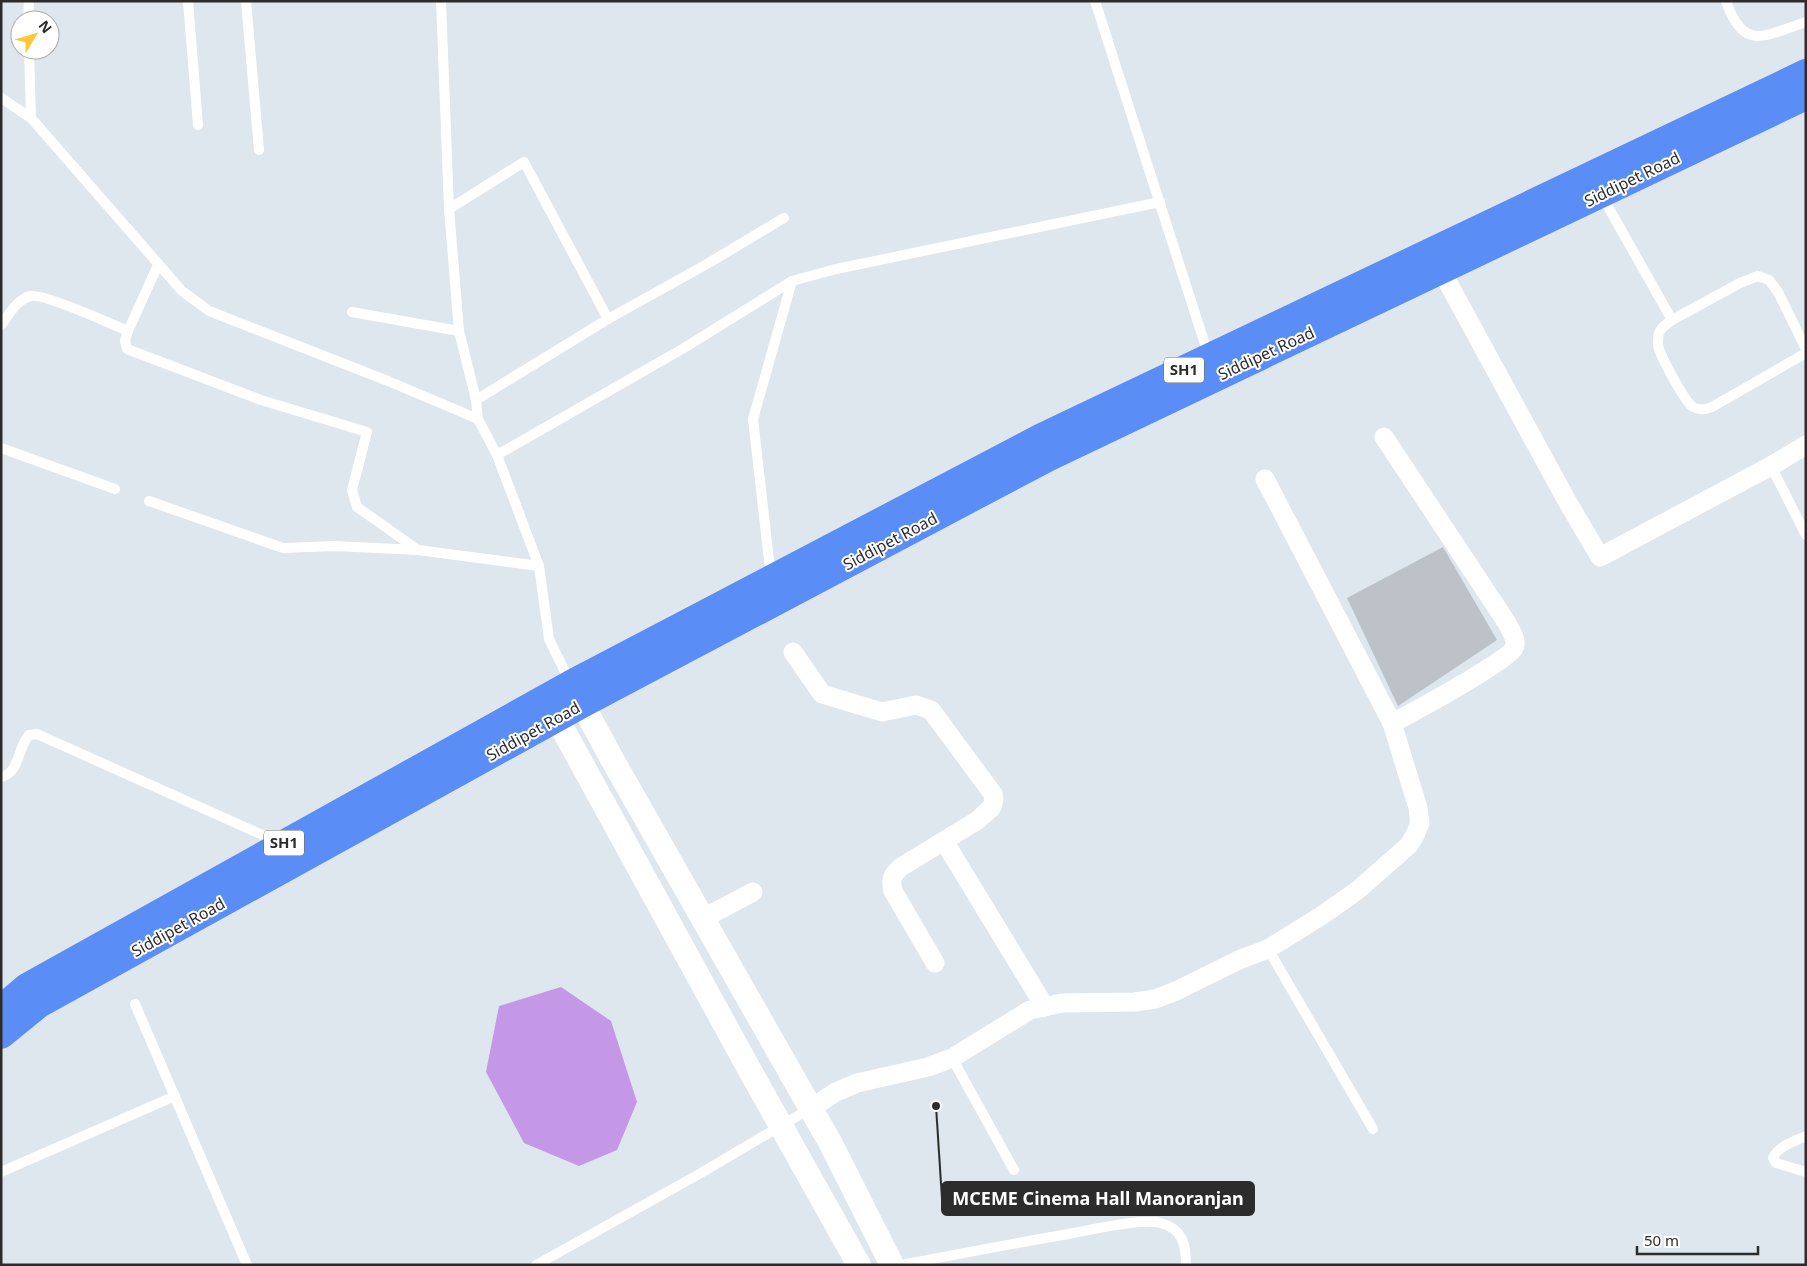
<svg xmlns="http://www.w3.org/2000/svg" width="1807" height="1266" font-family="'Noto Sans',sans-serif">
	<rect width="100%" height="100%" fill="#dee6ee"/>
	<polygon fill="#c498e6" points="561,987 611,1021 637,1102 617,1150 579,1166 524,1143 486,1072 499,1006"/>
	<polygon fill="#bdc2c9" points="1443,547 1497,640 1398,706 1347,598"/>
	<g fill="none" stroke-linecap="round" stroke-linejoin="round">
		<g stroke="#fff" stroke-width="10">
			<polyline points="188,1 198,125"/>
			<polyline points="246,1 259,150"/>
			<polyline points="441,1 449,209 459,331 476,400 478,419 497,455 539,566 549,639 571,684"/>
			<polyline points="1095,1 1209,357"/>
			<path d="M1726,1C1744,53 1765,35 1806,22"/>
			<polyline points="28,20 29,1"/>
			<polyline points="29,50 31,118"/>
			<polyline points="1,98 31,118 182,291 209,311 388,381 478,419"/>
			<path d="M1602,196L1672,320C1667,324 1661,327 1659,333C1658,336 1658,342 1658,345C1660,356 1685,402 1693,407C1700,411 1706,409 1712,407L1806,353"/>
			<polyline points="449,209 524,162 608,319"/>
			<polyline points="158,265 128,331 125,341 127,349 261,400 367,432 352,490 357,507 418,550 539,566"/>
			<polyline points="352,312 459,331"/>
			<polyline points="1672,320 1740,283 1758,276 1769,280 1778,292 1806,349"/>
			<path d="M1,325C9,315 17,299 31,296C43,293 112,324 128,331"/>
			<polyline points="476,400 608,319 707,264 784,218"/>
			<polyline points="1,448 115,489"/>
			<polyline points="497,455 684,348 792,281"/>
			<polyline points="1771,466 1806,535"/>
			<polyline points="149,501 283,548 335,546 417,550"/>
			<polyline points="771,578 753,419 792,281 836,269 1160,202"/>
			<path d="M1,777C20,773 17,748 29,735L37,734L278,842"/>
			<polyline points="1268,949 1373,1129"/>
			<polyline points="135,1004 247,1265"/>
			<polyline points="952,1058 1014,1170"/>
			<path d="M1806,1136C1795,1141 1778,1146 1773,1158L1776,1163L1806,1172"/>
			<polyline points="1,1172 175,1096"/>
			<polyline points="536,1265 701,1173 811,1108"/>
			<path d="M901,1265C958,1254 1016,1243 1074,1233C1094,1229 1143,1218 1161,1223C1183,1229 1186,1245 1186,1265"/>
		</g>
		<g stroke="#fff" stroke-width="19">
			<polyline points="1441,270 1567,501 1600,557 1771,466 1806,445"/>
			<path d="M1384,437L1507,623C1510,630 1518,640 1514,648C1508,661 1410,714 1392,723"/>
			<path d="M793,652L822,694L882,712L916,705L931,710L993,794L994,800L992,807L978,820L901,867C892,875 890,879 893,891L935,963"/>
			<polyline points="944,841 1045,1007"/>
			<polyline points="704,918 753,892"/>
			<polyline points="811,1108 836,1092 857,1083 928,1067 952,1058 1030,1010 1062,1003 1135,1002 1155,999 1176,991 1241,959 1268,949 1321,916 1358,890 1409,845 1415,835 1420,823 1418,808 1392,723 1265,479"/>
		</g>
		<g stroke="#fff" stroke-width="24">
			<polyline points="574,689 612,759 831,1144 892,1265"/>
			<polyline points="548,702 748,1067 859,1265"/>
		</g>
		<g stroke="#5b8df6" stroke-width="28">
			<polyline points="1,1009 27,987 571,684 1040,438 1806,73"/>
			<polyline points="1,1035 39,1004 582,704 1049,457 1806,96"/>
		</g>
	</g>
	<g text-anchor="middle" stroke-width="4" stroke-linejoin="round" paint-order="stroke">
		<g fill="#fff" stroke="#6b6b6b" stroke-width="1">
			<rect x="1164" y="357.5" width="40" height="25" rx="4"/>
			<rect x="264" y="830.5" width="40" height="25" rx="4"/>
		</g>
		<g font-size="15" font-weight="bold" fill="#2c2c2c">
			<text x="1184" y="375">SH1</text>
			<text x="284" y="848">SH1</text>
		</g>
		<g font-size="16" fill="#2c2c2c" stroke="#fff">
			<text transform="translate(1632 179) rotate(-26)" y="6">Siddipet Road</text>
			<text transform="translate(1266 353) rotate(-25)" y="6">Siddipet Road</text>
			<text transform="translate(890 541) rotate(-28)" y="6">Siddipet Road</text>
			<text transform="translate(533 731) rotate(-29)" y="6">Siddipet Road</text>
			<text transform="translate(178 927) rotate(-29)" y="6">Siddipet Road</text>
		</g>
	</g>
	<path fill="none" stroke="#2c2c2c" stroke-width="2" d="M936 1106L942 1199"/>
	<circle fill="#2c2c2c" stroke="#fff" stroke-width="2" cx="936" cy="1106" r="5"/>
	<rect fill="#2c2c2c" stroke="#2c2c2c" stroke-width="2" x="942" y="1182" width="312" height="33" rx="5"/>
	<g font-size="18" text-anchor="middle" font-weight="bold" fill="#fff">
		<text x="1098" y="1205">MCEME Cinema Hall Manoranjan</text>
	</g>
	<rect width="1807" height="1266" fill="none" stroke="#2c2c2c" stroke-width="5"/>
	<g transform="translate(35 35) rotate(52)"><circle r="24" fill="#ffffff" stroke="#ababab"/>
	<path d="M0-4L9 19L0 12L-9 19Z" fill="#ffc839"/>
	<text y="-8" font-size="14" font-weight="bold" text-anchor="middle" fill="#2c2c2c">N</text>
	</g>
	<path d="M1637 1246v8h121v-8" fill="none" stroke="#2c2c2c" stroke-width="2.5"/>
	<text x="1644" y="1246" font-size="15" fill="#2c2c2c" stroke="#ffffff" stroke-width="4" paint-order="stroke">50 m</text>
</svg>
